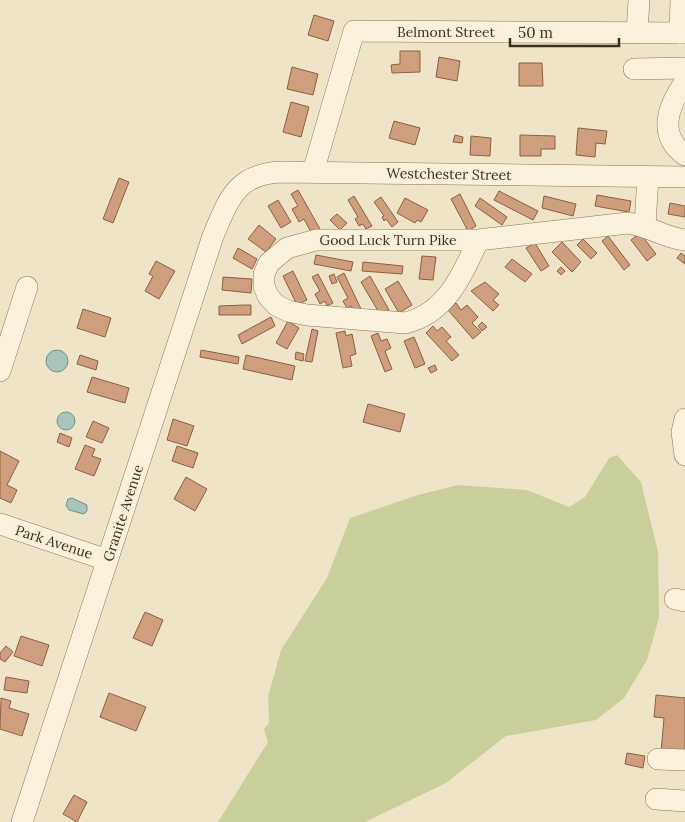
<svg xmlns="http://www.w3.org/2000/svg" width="685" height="822" font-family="Lora,serif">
	<rect width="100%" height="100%" fill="#f0e4c8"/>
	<polygon fill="#c9cf9b" points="617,455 641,482 658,552 659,618 647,660 624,698 596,720 506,736 446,783 365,822 218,822 268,742 264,729 269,723 268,697 281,650 327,578 350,518 418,495 458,485 527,490 569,507 585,497 609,458"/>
	<g fill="#a9c4bc" stroke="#6f938a">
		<circle cx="57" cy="361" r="11"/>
		<circle cx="66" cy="421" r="9"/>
		<polygon points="72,498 87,505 87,511 84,514 69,510 66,505 68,499"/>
	</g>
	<g fill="#cf9f7d" stroke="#8d5f41">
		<polygon points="314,15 334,21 328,41 308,35"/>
		<polygon points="400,51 420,51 420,72 392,73 391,65 400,64"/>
		<polygon points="439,57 460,61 457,81 436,77"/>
		<polygon points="519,63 542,63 543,86 519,86"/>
		<polygon points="292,67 318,74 313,95 287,89"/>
		<polygon points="291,102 309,107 301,137 283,132"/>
		<polygon points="394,121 420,128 415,145 389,138"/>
		<polygon points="578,128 607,131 605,144 596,143 595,157 576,155"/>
		<polygon points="455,135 463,137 462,143 453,142"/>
		<polygon points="520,135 555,136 555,149 541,149 541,156 520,156"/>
		<polygon points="471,136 491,138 490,156 470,155"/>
		<polygon points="119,178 129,182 113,223 103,219"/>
		<polygon points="298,190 320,229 312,234 304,219 299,222 292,209 298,206 291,194"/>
		<polygon points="499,191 538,211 533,220 494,200"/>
		<polygon points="460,194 476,226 468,231 451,199"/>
		<polygon points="597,195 631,201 629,212 595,206"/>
		<polygon points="354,196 372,226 366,229 363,224 359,226 355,219 358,217 348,200"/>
		<polygon points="544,196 576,204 573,216 542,208"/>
		<polygon points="381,197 398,222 392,227 386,219 384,221 382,217 384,216 374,202"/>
		<polygon points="405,198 428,210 421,222 417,220 415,223 397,213"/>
		<polygon points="480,198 507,217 502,225 475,206"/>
		<polygon points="278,200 291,222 281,228 268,206"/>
		<polygon points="670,203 685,206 685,217 668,214"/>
		<polygon points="337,214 347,223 340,230 330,220"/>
		<polygon points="259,225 276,239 266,252 248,239"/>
		<polygon points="640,233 656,254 647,261 631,240"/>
		<polygon points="608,236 630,265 624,270 602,241"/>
		<polygon points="583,239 597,253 591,259 577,245"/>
		<polygon points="562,242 581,262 572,272 552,252"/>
		<polygon points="535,243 549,266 541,271 526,248"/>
		<polygon points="238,248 257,259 252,269 233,258"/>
		<polygon points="681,253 685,256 685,264 677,258"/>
		<polygon points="316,255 353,262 351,271 314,264"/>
		<polygon points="422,256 436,257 433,280 419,279"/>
		<polygon points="512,259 532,274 525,282 505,267"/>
		<polygon points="156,261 175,271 159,299 145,291 153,276 149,274"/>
		<polygon points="363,262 403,266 402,274 362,271"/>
		<polygon points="561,267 565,271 561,275 557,271"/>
		<polygon points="293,271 307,300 297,305 283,276"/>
		<polygon points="344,273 361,309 354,312 351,306 347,308 343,301 348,298 337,277"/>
		<polygon points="318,274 333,303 327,306 325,301 320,304 315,294 320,291 312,277"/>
		<polygon points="334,274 337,282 332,284 329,276"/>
		<polygon points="370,276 389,310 381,316 361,282"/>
		<polygon points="223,277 252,279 251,293 222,290"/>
		<polygon points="398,281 412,305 399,313 385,289"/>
		<polygon points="485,282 499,294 493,300 499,305 493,311 471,291"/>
		<polygon points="456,303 461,310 467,305 478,317 472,323 481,332 473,339 448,310"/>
		<polygon points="244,305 251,305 251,315 219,315 219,306"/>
		<polygon points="83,309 111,318 105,337 77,328"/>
		<polygon points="271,317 275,326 242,344 238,335"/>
		<polygon points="288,321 299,328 287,349 276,343"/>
		<polygon points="482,322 487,327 482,331 478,326"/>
		<polygon points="433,326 437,331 442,327 451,337 446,341 459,355 452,361 426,333"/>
		<polygon points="312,329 318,331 312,362 305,361"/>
		<polygon points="345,331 346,336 352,334 356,354 350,356 352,366 343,368 336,333"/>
		<polygon points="378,333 381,341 387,339 391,348 385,351 392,369 385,372 371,336"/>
		<polygon points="414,337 425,364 415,368 404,341"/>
		<polygon points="201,350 239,357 238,364 200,357"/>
		<polygon points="296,352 304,354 303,361 295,359"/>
		<polygon points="80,355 98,361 96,370 77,364"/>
		<polygon points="246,355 295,366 292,380 243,369"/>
		<polygon points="435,365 437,370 431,373 428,368"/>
		<polygon points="92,377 129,388 125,403 87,392"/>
		<polygon points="368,404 405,414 400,432 363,422"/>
		<polygon points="173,419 194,426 187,446 167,440"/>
		<polygon points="93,421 109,428 102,443 86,437"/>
		<polygon points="60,433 72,438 69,447 57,442"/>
		<polygon points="85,445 95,449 92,456 101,459 94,476 75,469"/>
		<polygon points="177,446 198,453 193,468 172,461"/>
		<polygon points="0,451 19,461 7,485 17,490 11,503 0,498"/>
		<polygon points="186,477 207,489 195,511 174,499"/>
		<polygon points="145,612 163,620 152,646 133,638"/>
		<polygon points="21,636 49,645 42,666 14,656"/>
		<polygon points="6,646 13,652 5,662 0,659 0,653"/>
		<polygon points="6,677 29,681 27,693 4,690"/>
		<polygon points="109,693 146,707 136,731 100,717"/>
		<polygon points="656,695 685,698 685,754 661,752 664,718 654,717"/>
		<polygon points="1,698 11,701 9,708 29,714 22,736 0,729"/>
		<polygon points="627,753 645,756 643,768 625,764"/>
		<polygon points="74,795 87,802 77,822 63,814"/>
	</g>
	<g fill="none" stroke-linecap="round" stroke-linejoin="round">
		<defs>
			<g id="minor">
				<polyline points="637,32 639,0"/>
				<polyline points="680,33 681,0"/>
				<polyline points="634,69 685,68"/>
				<path d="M685,82C668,106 657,135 685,155"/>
				<polyline points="313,172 354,31 685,33"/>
				<polyline points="645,225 648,177"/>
				<path d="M478,240C463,275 445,314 405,323L307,315L288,311L276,305L268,296L264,286V274L269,263L287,248L316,240H478L628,223C650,226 665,238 685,240"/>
				<polyline points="0,371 27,287"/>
				<polyline points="685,419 682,432 685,455"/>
				<polyline points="0,524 107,560"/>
				<polyline points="675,599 685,601"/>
				<polyline points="658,759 685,760"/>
				<polyline points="656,799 685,801"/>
				<path d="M22,822L213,236C229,199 236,174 281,172L685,177"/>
			</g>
		</defs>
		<use href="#minor" stroke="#8d765c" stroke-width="22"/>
		<use href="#minor" stroke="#faf1dc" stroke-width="21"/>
	</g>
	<g text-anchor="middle" stroke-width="4" stroke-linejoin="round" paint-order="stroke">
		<g font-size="14" fill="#3d2e20" stroke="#f7eed8">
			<text x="446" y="37">Belmont Street</text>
			<text transform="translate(449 174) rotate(1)" y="5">Westchester Street</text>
			<text x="388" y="245">Good Luck Turn Pike</text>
			<text transform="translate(123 513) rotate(-72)" y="5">Granite Avenue</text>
			<text transform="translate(54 542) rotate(18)" y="5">Park Avenue</text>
		</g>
	</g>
	<path d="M510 38v8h109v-8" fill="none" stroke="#3d2e20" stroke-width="2.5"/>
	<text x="518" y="38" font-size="15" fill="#3d2e20" stroke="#f7eed8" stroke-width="4" paint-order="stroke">50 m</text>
</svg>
